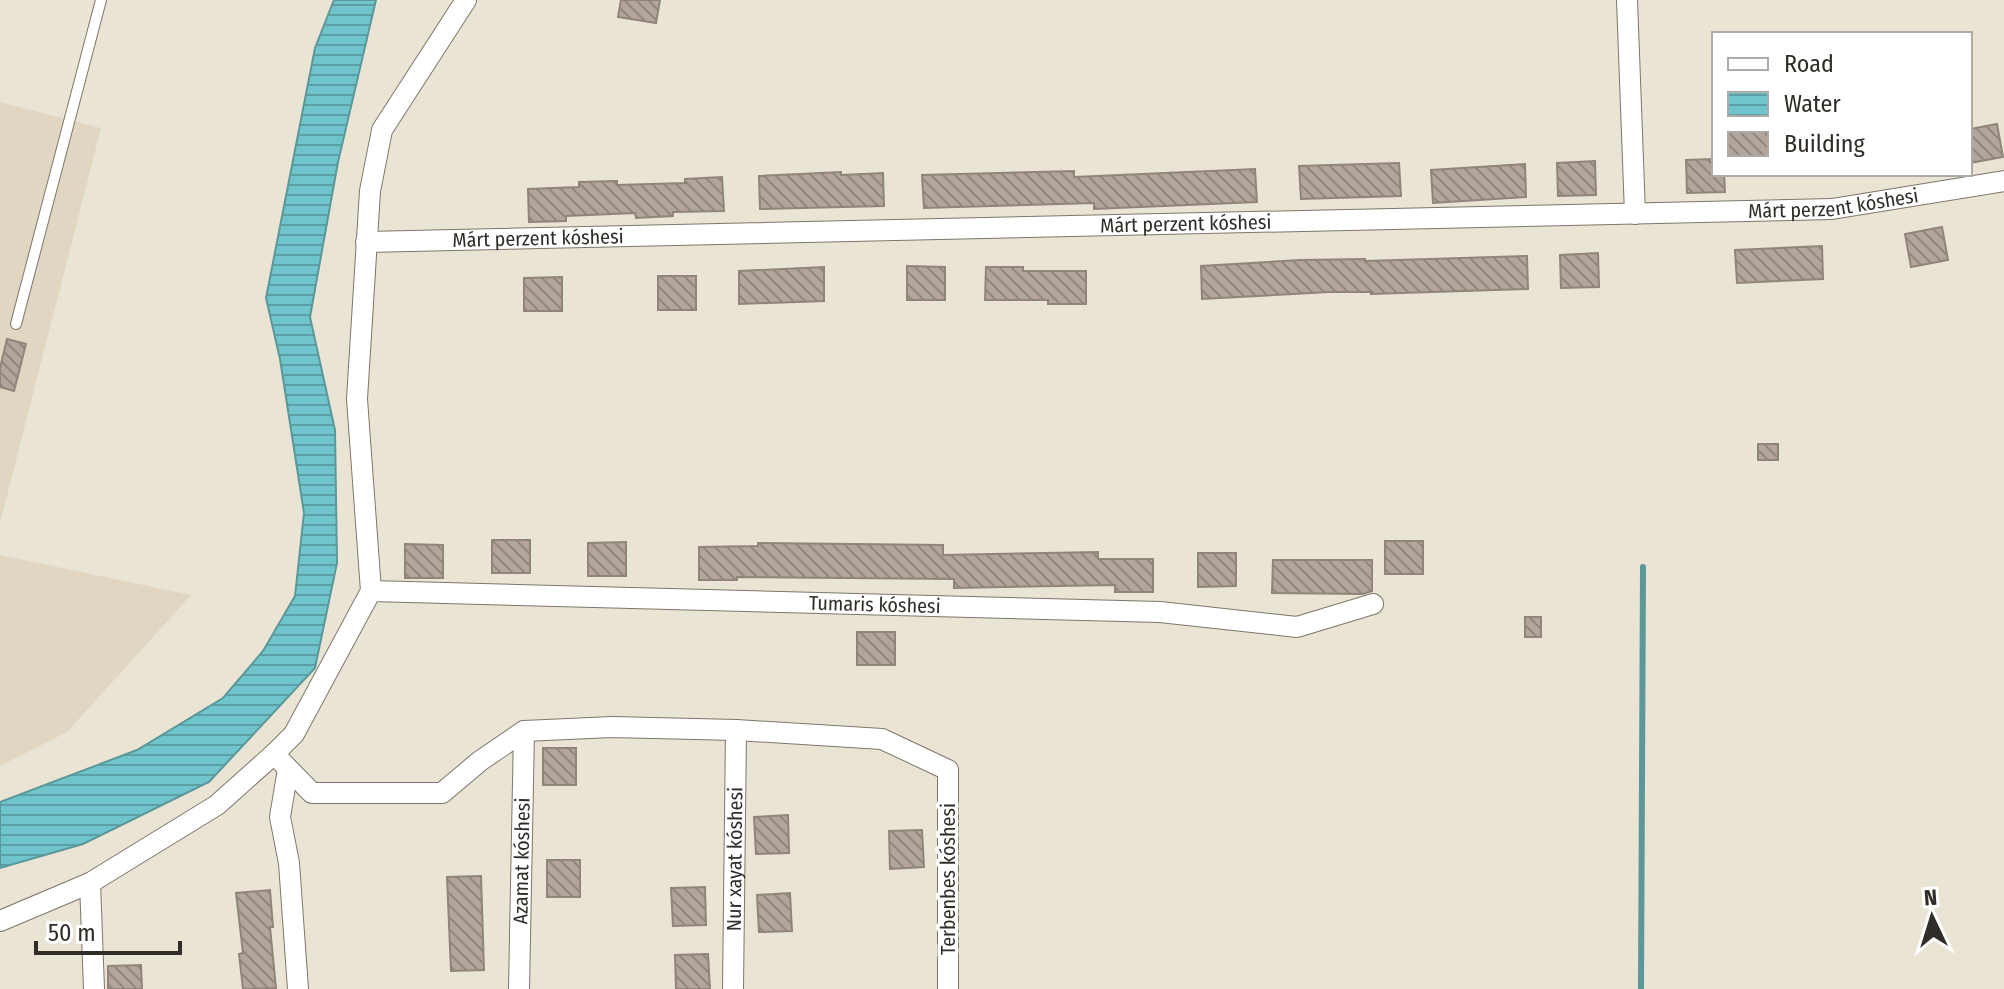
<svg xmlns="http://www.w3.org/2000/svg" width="2004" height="989" font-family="'Fira Sans Condensed',sans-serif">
	<defs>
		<pattern id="water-rules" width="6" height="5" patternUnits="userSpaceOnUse" patternTransform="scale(2)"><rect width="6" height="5" fill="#6fc5cb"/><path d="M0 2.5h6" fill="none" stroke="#5ca0a5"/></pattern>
		<pattern id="building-back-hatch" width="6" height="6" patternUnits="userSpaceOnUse" patternTransform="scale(2)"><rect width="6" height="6" fill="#b2a59c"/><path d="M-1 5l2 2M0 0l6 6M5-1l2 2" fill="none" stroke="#91877f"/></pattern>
	</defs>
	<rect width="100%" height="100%" fill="#eae4d5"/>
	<g fill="#e0d6c1">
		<polygon points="0,102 101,128 0,523"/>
		<polygon points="0,555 191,595 67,732 0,766"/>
	</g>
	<polygon fill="url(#water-rules)" stroke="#5c979a" stroke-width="2" points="334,0 376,0 338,162 310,317 335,430 337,563 315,668 209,782 83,844 0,868 0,802 137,750 223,698 263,651 295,596 304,513 280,359 266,298 315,48"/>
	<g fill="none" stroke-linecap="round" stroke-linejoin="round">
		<polyline stroke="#5c979a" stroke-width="6" points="1641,989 1643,567"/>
	</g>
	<g fill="url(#building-back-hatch)" stroke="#90847b" stroke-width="2">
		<polygon points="621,0 660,0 656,23 618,17"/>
		<polygon points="1997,124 2003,157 1970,163 1970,129"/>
		<polygon points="1714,159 1714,174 1724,174 1725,192 1687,193 1686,160"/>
		<polygon points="1595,161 1596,195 1558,196 1557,163"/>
		<polygon points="1399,163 1401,196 1301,199 1299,166"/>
		<polygon points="1525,164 1526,197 1433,203 1431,170"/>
		<polygon points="1255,169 1257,202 1094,209 1094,203 924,208 922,175 1074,171 1074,177"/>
		<polygon points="841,172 841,175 883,173 884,206 760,209 759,176"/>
		<polygon points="722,177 724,211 673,212 673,216 636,218 635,213 566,216 566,221 529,222 528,189 579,187 579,182 617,181 617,185 685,183 685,179"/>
		<polygon points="1942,227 1948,260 1911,267 1905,234"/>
		<polygon points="1822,246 1823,279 1737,283 1735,250"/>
		<polygon points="1598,253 1599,287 1561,288 1560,255"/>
		<polygon points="1527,256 1528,289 1371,294 1371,292 1329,292 1202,299 1201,266 1301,260 1365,259 1365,261"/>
		<polygon points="907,266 945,267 945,300 907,300"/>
		<polygon points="824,267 824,301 739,304 739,271"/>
		<polygon points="986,267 1023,267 1023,271 1086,271 1086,304 1048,304 1048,300 985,300"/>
		<rect x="658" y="276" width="38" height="34"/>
		<polygon points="562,277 562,311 524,311 524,278"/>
		<polygon points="7,339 26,344 14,391 0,387 0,368"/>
		<rect x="1758" y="444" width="20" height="16"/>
		<rect x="492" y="540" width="38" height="33"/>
		<rect x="1385" y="541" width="38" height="33"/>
		<polygon points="626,542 626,576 588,576 588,543"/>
		<polygon points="758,543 943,545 943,555 1098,552 1098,559 1153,559 1153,592 1115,592 1115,585 954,588 954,579 737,577 737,580 699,580 699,547 758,546"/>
		<polygon points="405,544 443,545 443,578 405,578"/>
		<polygon points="1198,553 1236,553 1236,586 1198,587"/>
		<polygon points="1273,560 1372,560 1372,591 1363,594 1272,593"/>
		<rect x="1525" y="617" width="16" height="20"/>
		<rect x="857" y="632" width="38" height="33"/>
		<rect x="543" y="748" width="33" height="37"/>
		<polygon points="788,815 789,853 756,854 754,817"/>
		<polygon points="922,830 924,867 890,869 889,831"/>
		<rect x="547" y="860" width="33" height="37"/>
		<polygon points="481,876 484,970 451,971 447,877"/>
		<polygon points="705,887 706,925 673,926 671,888"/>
		<polygon points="270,890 273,927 270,927 276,988 243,989 239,954 243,953 236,893"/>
		<polygon points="790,893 792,931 759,932 757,895"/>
		<polygon points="708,954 710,989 676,989 675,955"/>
		<polygon points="141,965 142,989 108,989 108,966"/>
	</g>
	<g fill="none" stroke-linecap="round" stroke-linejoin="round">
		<defs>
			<polyline id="service" points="16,324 101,0"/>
			<g id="minor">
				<polyline points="1627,0 1635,214"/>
				<path id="s1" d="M366,242L1832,209L2004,181"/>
				<path id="s2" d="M371,591L1160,612L1297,627L1373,604"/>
				<polyline points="274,754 312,793 442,793 480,761 524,731 612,727 736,730 882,739 948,770 948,989"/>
				<polyline points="288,769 280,817 289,863 298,989"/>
				<polyline points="90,883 94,989"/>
				<polyline points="0,921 90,883 217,805 274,754 294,734 371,591 357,399 370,191 382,130 466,0"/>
				<path id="s3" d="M519,989L524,731"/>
				<path id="s4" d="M733,989L736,730"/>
			</g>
		</defs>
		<use href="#service" stroke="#7d776b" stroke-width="12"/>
		<use href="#minor" stroke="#7d776b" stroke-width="22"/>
		<use href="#service" stroke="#fff" stroke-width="10"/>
		<use href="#minor" stroke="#fff" stroke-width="20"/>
	</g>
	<g text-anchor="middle" stroke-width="7" stroke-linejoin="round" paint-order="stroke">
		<g font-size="20" fill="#302d28" stroke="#fff">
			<text dy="7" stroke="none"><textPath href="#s1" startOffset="1468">Márt perzent kóshesi</textPath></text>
			<text dy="7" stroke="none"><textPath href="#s1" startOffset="820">Márt perzent kóshesi</textPath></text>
			<text dy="7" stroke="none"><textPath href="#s1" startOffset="172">Márt perzent kóshesi</textPath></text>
			<text dy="7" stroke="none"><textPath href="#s2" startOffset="504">Tumaris kóshesi</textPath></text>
			<text dy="7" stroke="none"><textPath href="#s4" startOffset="130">Nur xayat kóshesi</textPath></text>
			<text dy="7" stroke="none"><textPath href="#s3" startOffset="128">Azamat kóshesi</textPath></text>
			<text transform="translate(948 879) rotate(-90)" y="7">Terbenbes kóshesi</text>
		</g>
	</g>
	<rect x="1712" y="32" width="260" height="144" fill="#ffffff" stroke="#acaba9" stroke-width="2"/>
	<rect x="1728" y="58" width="40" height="12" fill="#ffffff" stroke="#acaba9" stroke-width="2"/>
	<text x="1784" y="72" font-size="24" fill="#302d28">Road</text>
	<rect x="1728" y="92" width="40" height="24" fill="url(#water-rules)" stroke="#acaba9" stroke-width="2"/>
	<text x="1784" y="112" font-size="24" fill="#302d28">Water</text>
	<rect x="1728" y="132" width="40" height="24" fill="url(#building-back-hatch)" stroke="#acaba9" stroke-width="2"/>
	<text x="1784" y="152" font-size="24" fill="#302d28">Building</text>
	<g transform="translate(1932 917) rotate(356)" stroke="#ffffff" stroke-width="6" paint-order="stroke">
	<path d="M0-6L14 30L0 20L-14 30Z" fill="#302d28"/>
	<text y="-12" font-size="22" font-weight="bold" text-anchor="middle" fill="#302d28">N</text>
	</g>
	<path d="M36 941v12h144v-12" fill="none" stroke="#302d28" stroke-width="4"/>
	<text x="48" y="941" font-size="24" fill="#302d28" stroke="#ffffff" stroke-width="6" paint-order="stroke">50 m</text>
</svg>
